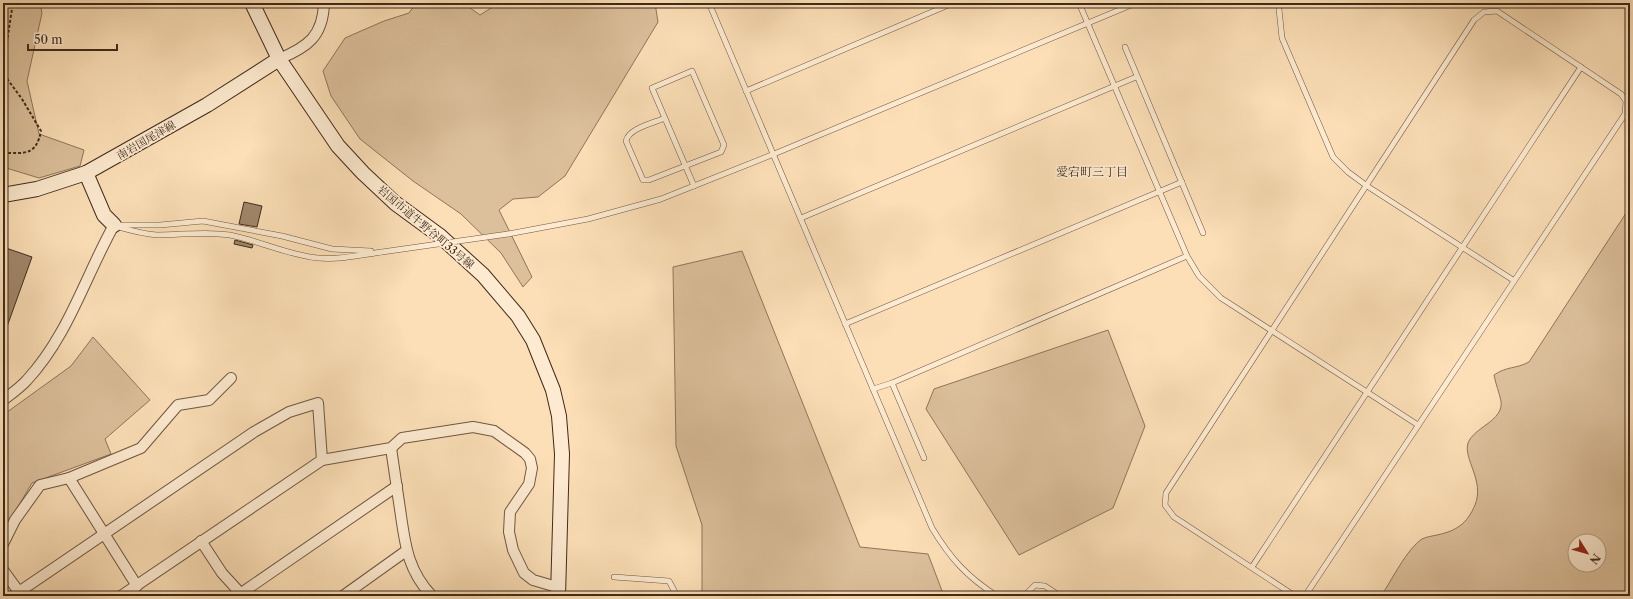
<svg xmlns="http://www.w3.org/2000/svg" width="1633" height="599" font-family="'Libre Caslon Text','Noto Serif JP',serif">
	<rect width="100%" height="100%" fill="#fcdfb7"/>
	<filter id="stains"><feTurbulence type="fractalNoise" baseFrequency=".005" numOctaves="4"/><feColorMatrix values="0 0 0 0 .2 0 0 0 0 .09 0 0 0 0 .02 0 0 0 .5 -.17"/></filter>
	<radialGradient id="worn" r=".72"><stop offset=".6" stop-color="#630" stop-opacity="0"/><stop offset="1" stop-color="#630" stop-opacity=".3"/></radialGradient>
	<g fill="#dcc09c" stroke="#8e755b" fill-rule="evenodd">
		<polygon points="3,3 40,3 42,13 27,81 39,134 84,150 80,166 39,178 3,167"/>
		<polygon points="416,3 463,3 480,15 499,3 655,3 658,22 565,176 538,197 513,199 499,210 532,277 523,287 501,253 461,214 413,181 360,139 331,96 323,71 345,38 384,21 409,13"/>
		<path d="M1630,207V596H1381C1392,580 1406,550 1422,539C1426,537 1432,536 1437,535C1456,531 1467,524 1475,505C1485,481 1463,459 1468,443C1474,427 1504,421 1501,401C1499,392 1496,385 1494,375C1507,366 1516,369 1529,362ZM1575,541H1599V565H1575Z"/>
		<polygon points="742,251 860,547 928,554 944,596 702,596 702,525 676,446 673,267"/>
		<polygon points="1108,330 1145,426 1113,508 1019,555 926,409 934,389"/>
		<polygon points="93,337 150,400 105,439 111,454 32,483 3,532 3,415 71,366"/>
	</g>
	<g fill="#a1886c" stroke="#3f2a1a">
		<polygon points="244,202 262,206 257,227 239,224"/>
		<polygon points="235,240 253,245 252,248 234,244"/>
		<polygon points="3,247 32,257 4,335 3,335"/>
	</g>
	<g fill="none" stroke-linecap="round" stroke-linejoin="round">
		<defs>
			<g id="lane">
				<path d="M709,3L932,528C950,558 967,577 997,596"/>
				<polyline points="1079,3 1187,256 1199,276 1221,298 1418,425"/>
				<polyline points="1279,9 1282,38 1333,157 1348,172 1367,186 1513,280"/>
				<polyline points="1125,47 1203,233"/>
				<polyline points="746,91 953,3"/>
				<path d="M665,118C654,123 629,128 626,141L643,180H649L721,152L724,145L692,71L652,88L694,186"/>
				<polyline points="801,218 1136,77"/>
				<polyline points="118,225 160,225 203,221 282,236 332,249 371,251"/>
				<path d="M115,226C129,230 142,234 157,235C181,235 206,231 230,235C260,241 288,255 318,258C339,260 361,255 382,252"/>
				<polyline points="508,234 588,219 661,199 774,154 1136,3"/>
				<polyline points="845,324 1182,182"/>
				<polyline points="892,383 924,458"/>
				<polyline points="873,389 892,383 1187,256"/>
				<polyline points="1252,567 1581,67"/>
				<polyline points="614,577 669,581 677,596"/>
				<polyline points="1024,596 1035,585 1045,586 1060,596"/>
				<polyline points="1295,596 1174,517 1165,505 1166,493 1474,20 1484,12 1497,11 1621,94 1626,101 1625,114 1305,596"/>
			</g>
			<g id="street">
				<path d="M279,59C308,47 323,36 324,3"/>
				<path d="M3,400C11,394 20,388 27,380C68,336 85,277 114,225"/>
				<path d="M391,448C394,469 397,489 400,509C405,543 407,570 432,596"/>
				<polyline points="69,478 137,586"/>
				<polyline points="201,541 222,573 243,596"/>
				<polyline points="3,544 15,520 40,485 69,478 141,448 178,405 209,400 231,378"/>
				<polyline points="3,570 22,596"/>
				<polyline points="13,596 254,432 289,412 318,403 322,460"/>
				<polyline points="121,596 322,460 391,448 402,438 473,427 494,431 525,453 530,459 532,468 529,484 510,512 509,532 513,550 524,573 533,580 557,587"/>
				<polyline points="237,596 397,486"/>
				<polyline points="343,596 406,551"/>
			</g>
			<g id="secondary">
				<polyline points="252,3 279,59 338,146 363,173 395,203 440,236 483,275 518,316 533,340 553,390 559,416 562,454 558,596"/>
				<polyline points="86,173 104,215 114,225"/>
				<polyline points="3,195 37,189 86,173 207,105 279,59"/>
			</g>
		</defs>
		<use href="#lane" stroke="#6e5741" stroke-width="6"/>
		<use href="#street" stroke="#6e5741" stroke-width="12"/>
		<use href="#secondary" stroke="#3f2a1a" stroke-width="16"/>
		<path stroke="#3f2a1a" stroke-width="2" stroke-dasharray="3 2" stroke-linecap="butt" d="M3,153C25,153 36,156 41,131L22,99L8,80L3,67L12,9L10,3"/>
		<use href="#lane" stroke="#fdead0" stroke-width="5"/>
		<use href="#street" stroke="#fdead0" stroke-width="10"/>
		<use href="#secondary" stroke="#fdead0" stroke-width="14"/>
		<defs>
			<polyline id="lane-bridge" points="382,252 508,234"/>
		</defs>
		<use href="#lane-bridge" stroke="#6e5741" stroke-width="6" stroke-linecap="butt"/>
		<use href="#lane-bridge" stroke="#fdead0" stroke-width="5"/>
	</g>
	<g text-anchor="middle" stroke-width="3.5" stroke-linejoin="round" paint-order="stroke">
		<g font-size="11" fill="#3f2a1a" stroke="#fdead0">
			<text transform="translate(146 140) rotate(-30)" y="4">南岩国尾津線</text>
			<text transform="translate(426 227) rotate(40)" y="4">岩国市道牛野谷町33号線</text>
		</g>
		<g font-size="12" fill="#3f2a1a" stroke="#fdead0">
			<text x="1092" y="176">愛宕町三丁目</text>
		</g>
	</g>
	<rect width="1633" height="599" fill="none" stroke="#fcdfb7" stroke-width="16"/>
	<rect x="4" y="4" width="1625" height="591" fill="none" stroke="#3f2a1a" stroke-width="2"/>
	<rect x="8" y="8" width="1617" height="583" fill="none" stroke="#3f2a1a"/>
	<g transform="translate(1587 553) rotate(127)"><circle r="19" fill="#fdead0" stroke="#b19d87"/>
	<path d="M0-3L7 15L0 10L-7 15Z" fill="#8f2418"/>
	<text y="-6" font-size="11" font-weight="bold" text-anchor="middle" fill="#3f2a1a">N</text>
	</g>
	<path d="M28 44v6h89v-6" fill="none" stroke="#3f2a1a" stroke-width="2"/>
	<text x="34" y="44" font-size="12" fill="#3f2a1a" stroke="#fdead0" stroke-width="3" paint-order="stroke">50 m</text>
	<rect width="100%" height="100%" filter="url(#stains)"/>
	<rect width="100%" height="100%" fill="url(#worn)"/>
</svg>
